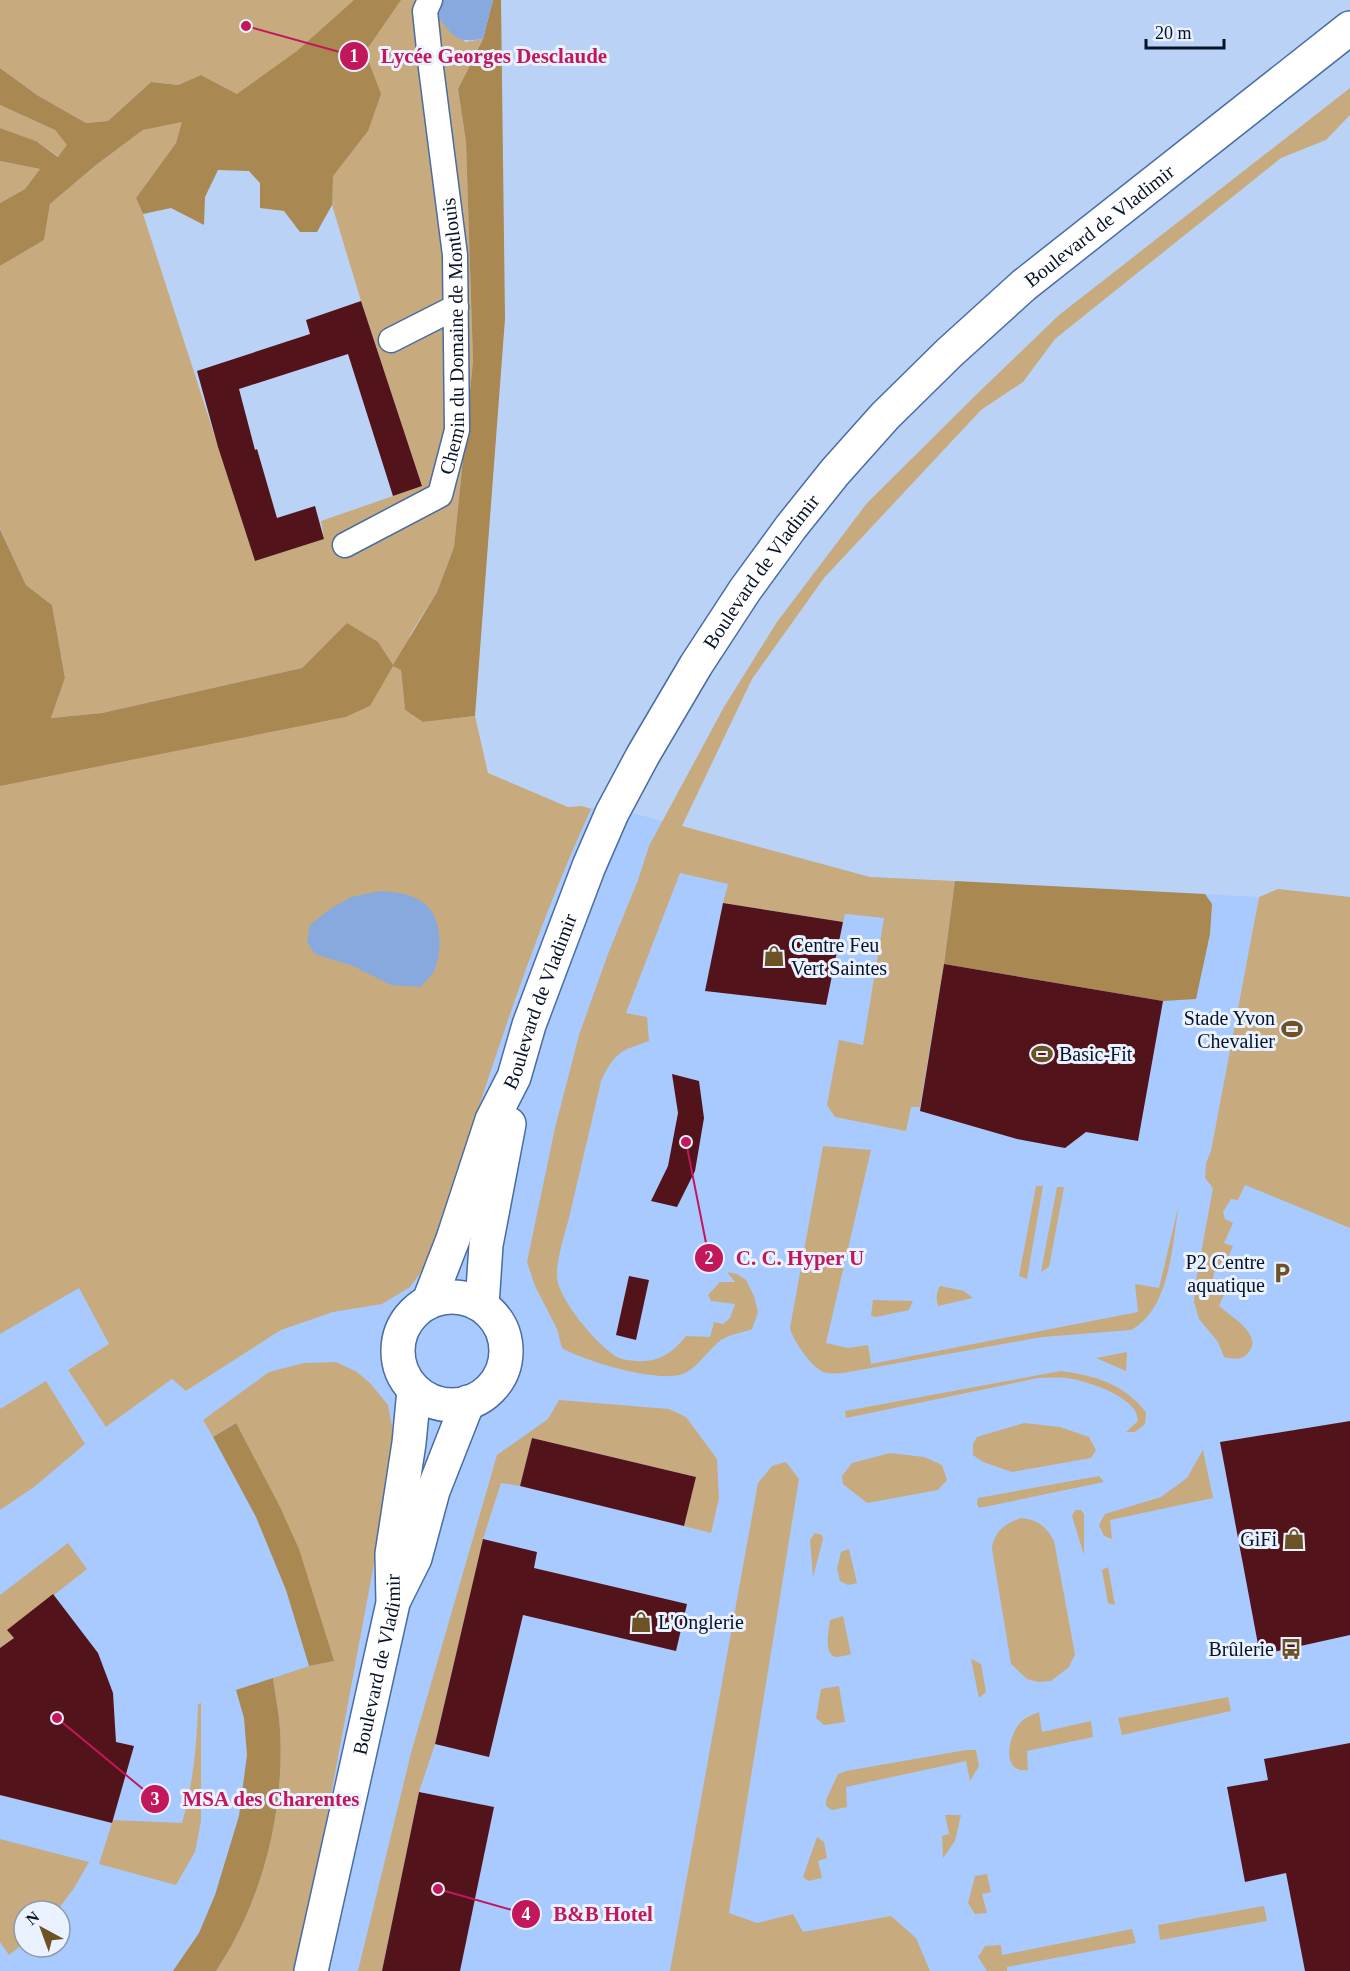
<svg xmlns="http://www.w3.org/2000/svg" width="1350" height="1971" font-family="Georgia,serif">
	<rect width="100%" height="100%" fill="#bbd2f7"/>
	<path fill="#a8caff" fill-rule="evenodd" d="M568,807L618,809L870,877L1259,897L1211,1151L1334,1220L1350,1228V1971H0V1334L79,1287L109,1344L106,1427L172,1379L187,1391L413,1244ZM24,1911H60V1947H24Z"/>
	<g fill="#c7ab7f">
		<path d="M0,0H441L465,42L483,39L458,89L466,141L473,361L454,547L437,592L410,635L401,670L405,710L423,722L475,716L488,773L568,807L582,806L591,809C524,955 479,1109 429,1261L410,1287L382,1304L333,1312L281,1330L186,1391L172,1379L106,1427L68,1370L109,1344L79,1288L0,1334V757L321,722L346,717L370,706L347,624L302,668L102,713L51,718L65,678L52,605L26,585L0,528V266L44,240L50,204L96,165L143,130L183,121L176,143L136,198L143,214L255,561L324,539L321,521L422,486L361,301L332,205V176L368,131L369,63L365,53L237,94L201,75L178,85L151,82L108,121L86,123L37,95L0,68Z"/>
		<path d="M1350,88V115L1326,140L1281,158L1055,339L1023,382L981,410L824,578L752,679L682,826L870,877L955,881L944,964L920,1107H911L906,1131L835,1117L827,1105L839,1040L863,1045L884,918L845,914L843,922L723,903L728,884L680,873L626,1013L647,1017L649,1041C620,1051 615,1052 601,1081C591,1125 580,1170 570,1214C566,1230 556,1261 557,1276C557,1298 599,1348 619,1358C624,1360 630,1360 636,1361C659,1363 673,1352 686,1336L710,1337L714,1322L723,1324L730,1318L735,1304L711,1301L708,1295L720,1282H735L727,1272L737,1274L746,1280L754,1296L758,1312L752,1329C742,1333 730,1334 721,1340C709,1349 700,1364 687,1372C665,1386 584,1361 562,1348L557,1329L535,1286L527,1262L555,1128L579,1035L608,954L638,880L649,846L724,707L777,622L867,503L979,392L1059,315Z"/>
		<polygon points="0,105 55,130 68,145 59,157 36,141 0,128"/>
		<polygon points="0,161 40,169 25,189 0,203"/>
		<path d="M1278,889L1350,897V1228L1245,1185L1238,1200L1231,1199L1223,1212L1225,1219L1233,1223L1224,1243L1233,1246L1225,1264C1216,1266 1213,1272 1213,1281L1216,1285L1226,1290L1219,1306C1230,1316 1263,1334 1249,1352C1242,1361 1234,1359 1224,1357L1218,1342L1199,1319L1194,1302L1195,1286L1213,1188L1205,1178L1206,1163L1211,1151L1259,897Z"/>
		<path d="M823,1146L871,1150L826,1343L848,1348L868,1345L871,1364L1138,1312L1135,1284L1159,1288L1179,1204C1172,1244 1171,1308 1131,1330L1042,1337L843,1373C837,1373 829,1374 823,1372C811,1366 793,1341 790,1328Z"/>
		<polygon points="1036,1186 1043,1186 1027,1279 1019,1276"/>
		<polygon points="1057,1187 1064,1187 1049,1267 1041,1272"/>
		<path d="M940,1286L964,1291L973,1298L938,1306C936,1298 936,1293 940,1286Z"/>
		<polygon points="873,1300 913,1301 909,1310 876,1317 871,1316"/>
		<polygon points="1127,1352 1126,1371 1096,1358"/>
		<path d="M336,1362L357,1372L370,1383L388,1405L393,1432L380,1531L326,1822L293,1971H216C223,1959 231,1948 237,1935C269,1872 284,1799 280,1729C279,1712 275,1695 273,1678L309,1666L333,1661L235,1423L213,1437L203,1420L269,1372L304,1363Z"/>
		<path d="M1061,1371C1097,1376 1122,1383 1146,1412L1145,1424L1135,1432H1126L1138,1421C1137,1418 1137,1415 1136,1412C1126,1394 1085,1380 1066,1378C1057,1377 1047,1378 1038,1378L846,1418L845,1411Z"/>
		<polygon points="46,1381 85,1444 34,1487 0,1510 0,1409"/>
		<polygon points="559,1400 669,1409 686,1417 717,1459 719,1498 711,1533 684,1526 696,1477 532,1438 520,1486 501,1483 483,1539 435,1744 419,1792 382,1971 358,1971 411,1753 497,1455 548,1419"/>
		<polygon points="1024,1423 1060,1427 1089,1437 1096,1450 1091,1458 1012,1472 983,1462 973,1455 973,1444 977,1437"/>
		<polygon points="1203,1450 1213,1498 1110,1520 1112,1539 1104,1536 1099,1525 1105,1514 1161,1497 1187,1478"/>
		<polygon points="890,1453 924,1457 942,1465 947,1480 938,1490 867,1503 843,1484 842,1476 852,1463"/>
		<polygon points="786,1462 799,1479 729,1913 757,1923 793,1914 803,1932 891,1916 916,1938 930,1971 670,1971 758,1483 772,1466"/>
		<polygon points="1099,1476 1104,1482 979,1508 977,1504 978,1498"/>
		<polygon points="1075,1510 1081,1510 1084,1514 1084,1555 1072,1516"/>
		<path d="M1021,1518C1038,1520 1046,1526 1054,1541L1075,1654L1069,1667L1051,1681L1038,1682L1027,1679L1011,1664L992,1549C993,1532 1006,1523 1021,1518Z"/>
		<polygon points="815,1533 822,1535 823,1539 813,1577 810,1540"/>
		<polygon points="68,1543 87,1569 8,1631 14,1638 0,1648 0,1595"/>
		<polygon points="849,1549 857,1583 848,1585 840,1581 837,1569 841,1552"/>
		<polygon points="1108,1567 1115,1605 1108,1603 1102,1570"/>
		<path d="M843,1616L851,1654C847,1655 840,1657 836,1657C823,1655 829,1629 830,1620Z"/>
		<polygon points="971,1659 981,1664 986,1692 979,1698"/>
		<polygon points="839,1686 845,1722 824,1725 816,1718 821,1689"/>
		<polygon points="1228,1697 1231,1711 1122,1735 1118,1718"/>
		<path d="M201,1703V1821L195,1852L176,1885L99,1864L113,1820L182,1823C193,1784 197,1746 198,1704Z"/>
		<path d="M1039,1712L1042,1732L1091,1721L1093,1737L1027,1751L1028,1770C1001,1774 1008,1738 1019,1724C1024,1718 1031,1715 1039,1712Z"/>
		<polygon points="966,1750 976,1750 979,1766 970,1781 966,1761 846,1787 847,1807 832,1810 826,1806 826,1800 838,1774 846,1771"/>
		<polygon points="945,1815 961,1815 955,1841 943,1858 942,1836 949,1834"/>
		<polygon points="817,1837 824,1842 827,1858 818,1861 822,1878 808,1881 803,1877"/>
		<polygon points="0,1839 89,1862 74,1888 57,1911 24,1911 24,1943 9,1955 0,1942"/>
		<polygon points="987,1874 991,1892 982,1894 987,1913 975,1914 968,1903 975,1876"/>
		<polygon points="1264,1906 1267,1921 1160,1940 1158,1925"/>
		<polygon points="1132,1929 1136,1943 1007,1967 1007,1971 987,1971 978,1957 985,1946 1001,1945 1002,1955"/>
	</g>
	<g fill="#a98851">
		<polygon points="354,0 401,0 365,52 381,94 368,131 333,176 332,205 317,232 300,232 284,211 260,208 260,183 249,171 218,170 205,197 204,225 171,208 143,214 136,198 176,143 182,122 143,130 96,165 50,204 44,240 0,266 0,203 25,189 40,169 0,161 0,128 36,141 58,157 67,145 55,130 0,105 0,68 37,95 86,123 108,121 151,82 178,85 201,75 237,94 297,51"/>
		<polygon points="493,0 501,0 505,319 475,716 423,722 405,710 401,670 393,666 370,706 346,717 0,786 0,529 26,585 52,605 65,678 51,718 102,713 302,668 347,623 378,642 393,665 437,592 454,547 473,361 466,142 458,89 483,39"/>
		<polygon points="955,881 1205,894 1212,904 1210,934 1196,999 1163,1001 944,964"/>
		<polygon points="236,1423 280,1507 299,1549 334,1661 309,1666 286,1590 256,1517 213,1437"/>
		<path d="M273,1678C275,1695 279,1712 280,1729C284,1799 269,1872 237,1935C231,1948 223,1959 216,1971H173L199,1933L215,1895L239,1816L247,1755L244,1718L236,1690Z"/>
	</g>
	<g fill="#88a9dd">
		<path d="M441,0H493L483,39C456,43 453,37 438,16Z"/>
		<path d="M380,891C395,892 408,893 421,901C442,914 443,947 435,969C433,975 425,981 421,987L391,985L353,966L315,954L307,942L310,925L330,909L351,897Z"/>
	</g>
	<g fill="#53131a">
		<polygon points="361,301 422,486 393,496 348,354 239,389 255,450 257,449 277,518 315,506 324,539 255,561 218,447 197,371 310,334 306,320"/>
		<polygon points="723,903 843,922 826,1005 705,991"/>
		<polygon points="944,964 1163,1001 1138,1141 1086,1132 1065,1148 1017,1139 920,1111"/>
		<polygon points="672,1074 699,1081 704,1118 695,1171 677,1207 651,1201 668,1166 678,1113"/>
		<polygon points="629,1276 649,1280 636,1340 616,1335"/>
		<polygon points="1350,1421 1350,1635 1260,1655 1220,1442"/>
		<polygon points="532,1438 696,1477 684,1526 520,1486"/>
		<polygon points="483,1539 537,1552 534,1568 687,1604 676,1651 523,1615 489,1757 435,1744"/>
		<polygon points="53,1594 98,1653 113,1693 116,1742 134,1746 112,1823 0,1795 0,1648 14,1638 7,1630"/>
		<polygon points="1350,1743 1350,1971 1305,1971 1286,1873 1245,1882 1227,1787 1268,1780 1264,1759"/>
		<polygon points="419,1792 494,1807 460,1971 382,1971"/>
	</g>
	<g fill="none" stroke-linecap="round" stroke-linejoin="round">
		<defs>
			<g id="minor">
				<polyline points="391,340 456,307"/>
				<path id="s1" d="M345,545L440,495L457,430L455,255L431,68L425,11L430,0"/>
			</g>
			<g id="secondary">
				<circle cx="452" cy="1351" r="54"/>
				<path id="s2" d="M429,1301L453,1239L492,1120L514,1077L529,1025L550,969L589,866L612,813L643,755L696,665L745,590L791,527L835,472L885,416L949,353L1024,285L1350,28"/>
				<polyline points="482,1305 486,1245 509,1124"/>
				<polyline points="395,1598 415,1558 433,1491 468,1402"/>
				<path id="s3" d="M311,1971L393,1603L392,1554L409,1443L414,1390"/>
			</g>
		</defs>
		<use href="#minor" stroke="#4a6ca2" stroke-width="27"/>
		<use href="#secondary" stroke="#4a6ca2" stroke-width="36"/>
		<use href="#minor" stroke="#fff" stroke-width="24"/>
		<use href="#secondary" stroke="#fff" stroke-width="33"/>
	</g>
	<defs>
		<symbol id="shop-bare" viewBox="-9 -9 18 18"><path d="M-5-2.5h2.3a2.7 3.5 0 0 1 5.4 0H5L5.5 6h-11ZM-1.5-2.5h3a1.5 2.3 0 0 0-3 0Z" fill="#6c5224" stroke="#eaf2ff" stroke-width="2.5" paint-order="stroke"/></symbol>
		<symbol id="stadium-bare" viewBox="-9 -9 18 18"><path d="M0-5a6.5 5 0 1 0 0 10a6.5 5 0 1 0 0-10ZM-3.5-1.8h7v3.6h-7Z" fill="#6c5224" stroke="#eaf2ff" stroke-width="2.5" paint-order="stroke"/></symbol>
		<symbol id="parking-bare" viewBox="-9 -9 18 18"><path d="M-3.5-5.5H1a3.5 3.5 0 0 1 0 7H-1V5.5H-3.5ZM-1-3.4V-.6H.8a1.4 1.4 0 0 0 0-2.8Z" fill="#6c5224" stroke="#eaf2ff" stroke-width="2.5" paint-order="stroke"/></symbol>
		<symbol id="bus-bare" viewBox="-9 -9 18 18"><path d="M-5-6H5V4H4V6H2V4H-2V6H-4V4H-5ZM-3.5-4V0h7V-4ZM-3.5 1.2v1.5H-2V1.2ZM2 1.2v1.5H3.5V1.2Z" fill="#6c5224" stroke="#eaf2ff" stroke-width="2.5" paint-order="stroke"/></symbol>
	</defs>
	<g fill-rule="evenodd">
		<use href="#shop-bare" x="759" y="941" width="30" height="30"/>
		<use href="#stadium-bare" x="1277" y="1014" width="30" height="30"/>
		<use href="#stadium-bare" x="1027" y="1039" width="30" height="30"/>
		<use href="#parking-bare" x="1267" y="1258" width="30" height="30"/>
		<use href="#shop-bare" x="1279" y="1524" width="30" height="30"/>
		<use href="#shop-bare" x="626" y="1607" width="30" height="30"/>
		<use href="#bus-bare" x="1276" y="1634" width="30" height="30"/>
	</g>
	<g text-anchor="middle" stroke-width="6" stroke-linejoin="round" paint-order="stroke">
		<g font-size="20" fill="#061328" stroke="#eaf2ff">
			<text dy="7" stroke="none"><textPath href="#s2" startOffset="1292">Boulevard de Vladimir</textPath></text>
			<text dy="7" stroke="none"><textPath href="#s1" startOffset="268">Chemin du Domaine de Montlouis</textPath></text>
			<text dy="7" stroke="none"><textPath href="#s2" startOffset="806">Boulevard de Vladimir</textPath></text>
			<text dy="7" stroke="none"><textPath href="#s2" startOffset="320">Boulevard de Vladimir</textPath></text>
			<text dy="7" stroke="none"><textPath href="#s3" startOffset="314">Boulevard de Vladimir</textPath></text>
		</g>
		<g font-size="20" fill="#061328" stroke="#eaf2ff" text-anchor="end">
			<text x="791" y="952" text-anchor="start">Centre Feu<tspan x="791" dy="23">Vert Saintes</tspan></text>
			<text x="1275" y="1025">Stade Yvon<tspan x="1275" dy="23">Chevalier</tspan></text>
			<text x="1059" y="1061" text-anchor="start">Basic-Fit</text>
			<text x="1265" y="1269">P2 Centre<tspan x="1265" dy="23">aquatique</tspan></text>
			<text x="1277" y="1546">GiFi</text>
			<text x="658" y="1629" text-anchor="start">L'Onglerie</text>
			<text x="1274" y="1656">Brûlerie</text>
		</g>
	</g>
	<path fill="none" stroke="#c2185b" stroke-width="2" d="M246 26L354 56M686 1142L709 1258M57 1718L155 1799M438 1889L526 1914"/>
	<g fill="#c2185b" stroke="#eaf2ff" stroke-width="2">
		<circle cx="246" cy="26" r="6"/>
		<circle cx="686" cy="1142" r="6"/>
		<circle cx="57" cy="1718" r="6"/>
		<circle cx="438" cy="1889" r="6"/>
		<circle cx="354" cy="56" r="15"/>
		<circle cx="709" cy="1258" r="15"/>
		<circle cx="155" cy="1799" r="15"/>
		<circle cx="526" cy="1914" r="15"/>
	</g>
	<g font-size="18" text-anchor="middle" font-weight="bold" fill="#fff">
		<text x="354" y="62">1</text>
		<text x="709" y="1264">2</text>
		<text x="155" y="1805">3</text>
		<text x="526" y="1920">4</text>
	</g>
	<g font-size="21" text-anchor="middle" font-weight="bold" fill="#c2185b" stroke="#eaf2ff" stroke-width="6" stroke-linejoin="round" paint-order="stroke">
		<text x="494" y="63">Lycée Georges Desclaude</text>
		<text x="800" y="1265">C. C. Hyper U</text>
		<text x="271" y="1806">MSA des Charentes</text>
		<text x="603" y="1921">B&amp;B Hotel</text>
	</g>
	<g transform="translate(42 1929) rotate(319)"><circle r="28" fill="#eaf2ff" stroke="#8f99a9" stroke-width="1.5"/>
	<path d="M0-4.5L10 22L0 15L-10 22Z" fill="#6c5224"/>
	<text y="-9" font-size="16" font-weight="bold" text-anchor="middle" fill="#061328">N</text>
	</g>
	<path d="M1146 39v9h78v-9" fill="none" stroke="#061328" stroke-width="3"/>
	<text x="1155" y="39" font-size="18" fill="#061328" stroke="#eaf2ff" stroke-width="4.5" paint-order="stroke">20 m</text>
</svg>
